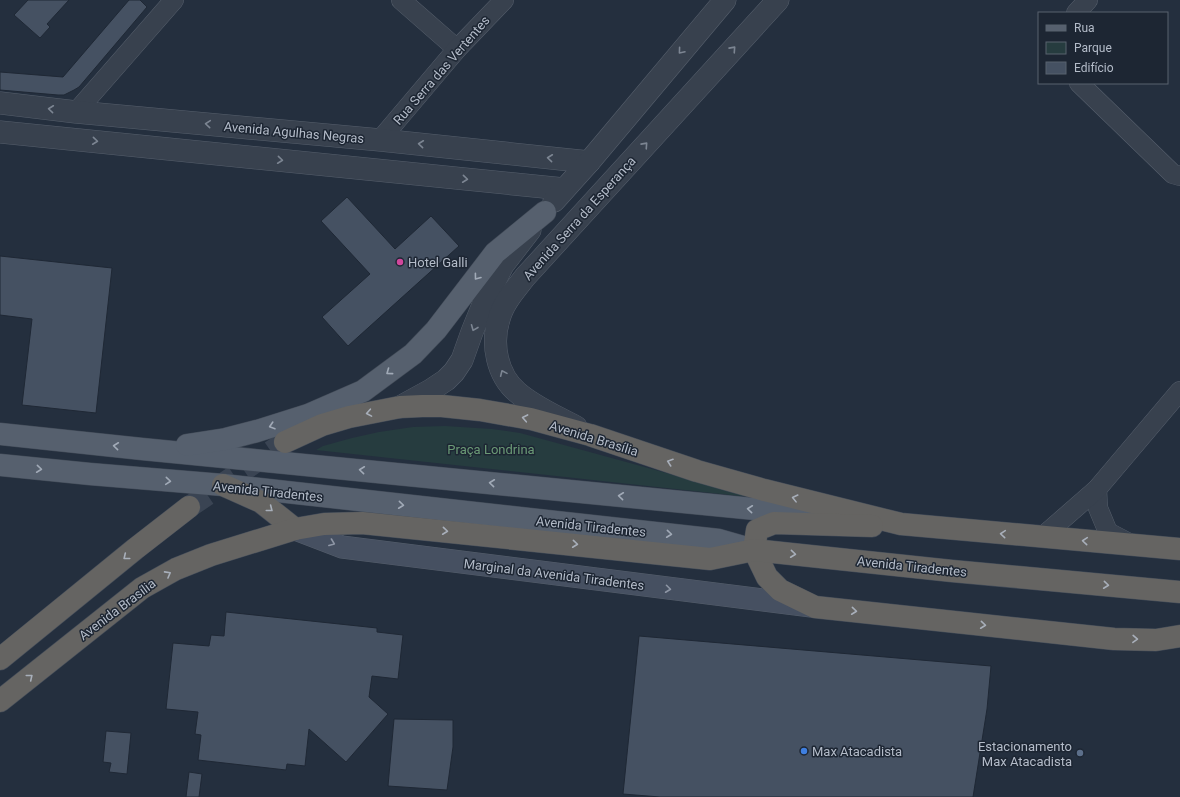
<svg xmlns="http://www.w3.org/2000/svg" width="1180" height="797" font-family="Roboto,sans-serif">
	<rect width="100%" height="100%" fill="#242f3e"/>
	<polygon fill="#263c3f" points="445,426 492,429 520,433 758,498 316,450 323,446 352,438 379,432 413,427"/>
	<g fill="#455162" stroke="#1f2835">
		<polygon points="28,0 69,0 47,24 50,27 40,38 14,15"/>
		<polygon points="129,0 140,0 147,7 79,87 74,90 64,95 58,95 0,90 0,72 63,77"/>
		<polygon points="347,197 395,249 431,216 459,246 348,346 322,317 370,274 321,221"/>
		<polygon points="0,256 112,268 96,413 22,405 32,319 0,315"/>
		<polygon points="226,612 377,628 377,632 403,635 398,679 372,676 369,697 388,714 346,762 309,729 305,766 287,764 286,770 198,760 201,735 195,734 198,712 166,709 173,643 209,646 211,635 224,636"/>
		<polygon points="639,636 991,666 987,709 973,797 660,797 623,794"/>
		<polygon points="394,719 453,720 453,747 447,790 388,786"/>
		<polygon points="106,731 131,733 127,774 109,772 111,763 103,762"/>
		<polygon points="189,772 202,774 199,797 186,797"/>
	</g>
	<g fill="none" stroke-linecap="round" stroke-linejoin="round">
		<polyline stroke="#3a4453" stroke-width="22" stroke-dasharray="22 11" stroke-linecap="butt" points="189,507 285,442"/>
		<defs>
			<g id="minor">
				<polyline points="401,0 457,49"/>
				<polyline points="1076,13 1088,0"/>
				<polyline points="1079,83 1173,174 1180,176"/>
				<polyline points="76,112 174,0"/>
				<polyline points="380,140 457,49 504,0"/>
				<polyline points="1097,489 1098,508 1108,532 1131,544"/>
				<polyline points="1042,537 1097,489 1180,391"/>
			</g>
			<g id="tertiary">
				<polyline points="0,103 76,112 380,140 589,162"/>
				<polyline points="0,132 564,189"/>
				<polyline points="554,201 589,162 725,0"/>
				<polyline points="400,407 431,390 446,380 454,372 462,360 472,332 485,300 503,265 530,230"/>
				<path d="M576,427C556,416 534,407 517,392C497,375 491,344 499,319C503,303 515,290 525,277L778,0"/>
			</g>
			<polyline id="secondary" points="295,529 342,547 811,606"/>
			<g id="primary">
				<polyline points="0,434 142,449 815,515"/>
				<polyline points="187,445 226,439 257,431 308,415 363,391 413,354 436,330 495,253 545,212"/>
				<polyline points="0,465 90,474 223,485 719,540 754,550"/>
			</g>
			<g id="trunk">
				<polyline points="285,442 322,425 349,417 400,407 422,406 442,406 480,410 531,419 590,435 697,471 764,490 901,524 1180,549"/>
				<polyline points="223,485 261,502 295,529"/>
				<polyline points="872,526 774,523 764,527 757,530 754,550 767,577 780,590 815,607 1114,639 1156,640 1180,636"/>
				<polyline points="0,659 135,549 189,507"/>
				<polyline points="0,701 142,588 176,569 211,555 295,529 324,524 362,523 710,559 754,550 952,571 1180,592"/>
			</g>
		</defs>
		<use href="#minor" stroke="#565f6c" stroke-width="20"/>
		<use href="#tertiary" stroke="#565f6c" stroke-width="23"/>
		<use href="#secondary" stroke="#565f6c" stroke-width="23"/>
		<use href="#primary" stroke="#414a57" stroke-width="23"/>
		<use href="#trunk" stroke="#434c59" stroke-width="23"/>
		<use href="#minor" stroke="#38414e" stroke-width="19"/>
		<use href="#tertiary" stroke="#38414e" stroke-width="22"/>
		<use href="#secondary" stroke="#465061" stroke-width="22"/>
		<use href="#primary" stroke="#56606e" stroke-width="22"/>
		<use href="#trunk" stroke="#656462" stroke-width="22"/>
	</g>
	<defs><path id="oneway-chevron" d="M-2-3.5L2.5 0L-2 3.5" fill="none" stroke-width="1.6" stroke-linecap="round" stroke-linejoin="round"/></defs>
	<g stroke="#7c8592">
		<use href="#oneway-chevron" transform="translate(733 49) rotate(-48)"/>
		<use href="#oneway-chevron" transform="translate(681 51) rotate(130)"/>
		<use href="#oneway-chevron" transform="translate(51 109) rotate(-174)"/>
		<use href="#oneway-chevron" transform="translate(208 124) rotate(-175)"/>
		<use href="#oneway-chevron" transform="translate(95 141) rotate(6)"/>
		<use href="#oneway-chevron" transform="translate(421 144) rotate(-174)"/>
		<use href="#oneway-chevron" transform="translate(645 145) rotate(-48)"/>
		<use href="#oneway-chevron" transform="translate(550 158) rotate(-174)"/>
		<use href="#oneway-chevron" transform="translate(280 160) rotate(6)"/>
		<use href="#oneway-chevron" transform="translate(465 179) rotate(6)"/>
		<use href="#oneway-chevron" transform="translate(474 328) rotate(112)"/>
		<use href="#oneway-chevron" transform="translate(503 373) rotate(-114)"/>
	</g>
	<g stroke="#a1aab7">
		<use href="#oneway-chevron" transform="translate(477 277) rotate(127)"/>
		<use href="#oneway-chevron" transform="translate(389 372) rotate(144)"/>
		<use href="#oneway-chevron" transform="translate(272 426) rotate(162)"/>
		<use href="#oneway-chevron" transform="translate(116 446) rotate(-174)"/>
		<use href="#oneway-chevron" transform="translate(39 469) rotate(6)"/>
		<use href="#oneway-chevron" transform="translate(362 470) rotate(-174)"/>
		<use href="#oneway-chevron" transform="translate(168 481) rotate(5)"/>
		<use href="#oneway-chevron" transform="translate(492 483) rotate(-174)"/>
		<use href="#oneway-chevron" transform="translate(621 496) rotate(-174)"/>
		<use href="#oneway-chevron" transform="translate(401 505) rotate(6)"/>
		<use href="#oneway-chevron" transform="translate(750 509) rotate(-174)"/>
		<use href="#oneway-chevron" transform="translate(669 534) rotate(6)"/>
	</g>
	<g stroke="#a8afba">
		<use href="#oneway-chevron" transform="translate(369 413) rotate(170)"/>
		<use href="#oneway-chevron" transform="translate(525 418) rotate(-169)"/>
		<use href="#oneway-chevron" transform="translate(670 462) rotate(-161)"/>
		<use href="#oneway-chevron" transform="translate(795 498) rotate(-166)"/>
		<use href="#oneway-chevron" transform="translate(270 509) rotate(38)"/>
		<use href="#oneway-chevron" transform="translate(445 531) rotate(6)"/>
		<use href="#oneway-chevron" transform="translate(1003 534) rotate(-175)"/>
		<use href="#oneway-chevron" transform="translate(1085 541) rotate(-175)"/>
		<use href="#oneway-chevron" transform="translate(575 544) rotate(6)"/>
		<use href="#oneway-chevron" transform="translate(793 554) rotate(6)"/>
		<use href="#oneway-chevron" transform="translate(126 557) rotate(141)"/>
		<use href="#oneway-chevron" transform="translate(168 574) rotate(-29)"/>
		<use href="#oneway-chevron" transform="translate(1106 585) rotate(6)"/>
		<use href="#oneway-chevron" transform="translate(854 611) rotate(6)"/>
		<use href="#oneway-chevron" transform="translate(983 625) rotate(6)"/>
		<use href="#oneway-chevron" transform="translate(1135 639) rotate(2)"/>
		<use href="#oneway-chevron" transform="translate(30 677) rotate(-39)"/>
	</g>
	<g stroke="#8e96a5">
		<use href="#oneway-chevron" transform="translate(332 543) rotate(21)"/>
		<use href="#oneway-chevron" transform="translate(668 589) rotate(7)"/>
	</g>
	<circle fill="#d1479c" stroke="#1d2633" stroke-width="1.5" cx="400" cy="262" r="4"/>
	<circle fill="#3f7fe0" stroke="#1d2633" stroke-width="1.5" cx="804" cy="751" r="4"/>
	<circle fill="#5c6f8a" stroke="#1d2633" stroke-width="1.5" cx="1080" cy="753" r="4"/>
	<g text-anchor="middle" stroke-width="3" stroke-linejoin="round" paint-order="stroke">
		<g font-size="13" fill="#b4bcc9" stroke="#1d2633">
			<text transform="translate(441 70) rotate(-49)" y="5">Rua Serra das Vertentes</text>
			<text transform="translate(294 132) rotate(5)" y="5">Avenida Agulhas Negras</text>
			<text transform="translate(579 218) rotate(-48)" y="5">Avenida Serra da Esperança</text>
			<text transform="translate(594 438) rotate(17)" y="5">Avenida Brasília</text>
			<text transform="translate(268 491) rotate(6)" y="5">Avenida Tiradentes</text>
			<text transform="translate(591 526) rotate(6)" y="5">Avenida Tiradentes</text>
			<text transform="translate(912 566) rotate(6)" y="5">Avenida Tiradentes</text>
			<text transform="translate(554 574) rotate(7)" y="5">Marginal da Avenida Tiradentes</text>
			<text transform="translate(117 609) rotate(-37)" y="5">Avenida Brasília</text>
		</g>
		<g font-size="13" fill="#b4bcc9" stroke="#1d2633" text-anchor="start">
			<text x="408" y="267">Hotel Galli</text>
			<text x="1072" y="751" text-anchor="end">Estacionamento<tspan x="1072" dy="15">Max Atacadista</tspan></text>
			<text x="812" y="756">Max Atacadista</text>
		</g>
		<g font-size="13" fill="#6b9a76" stroke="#1d2633">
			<text x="491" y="454">Praça Londrina</text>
		</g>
	</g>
	<rect x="1038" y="12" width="130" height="72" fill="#1d2633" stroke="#59626f"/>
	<rect x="1046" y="25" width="20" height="6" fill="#56606e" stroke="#59626f"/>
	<text x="1074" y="32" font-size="12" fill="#b4bcc9">Rua</text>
	<rect x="1046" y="42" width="20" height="12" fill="#263c3f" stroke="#59626f"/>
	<text x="1074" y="52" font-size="12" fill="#b4bcc9">Parque</text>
	<rect x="1046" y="62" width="20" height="12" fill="#455162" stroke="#59626f"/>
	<text x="1074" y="72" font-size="12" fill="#b4bcc9">Edifício</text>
</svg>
